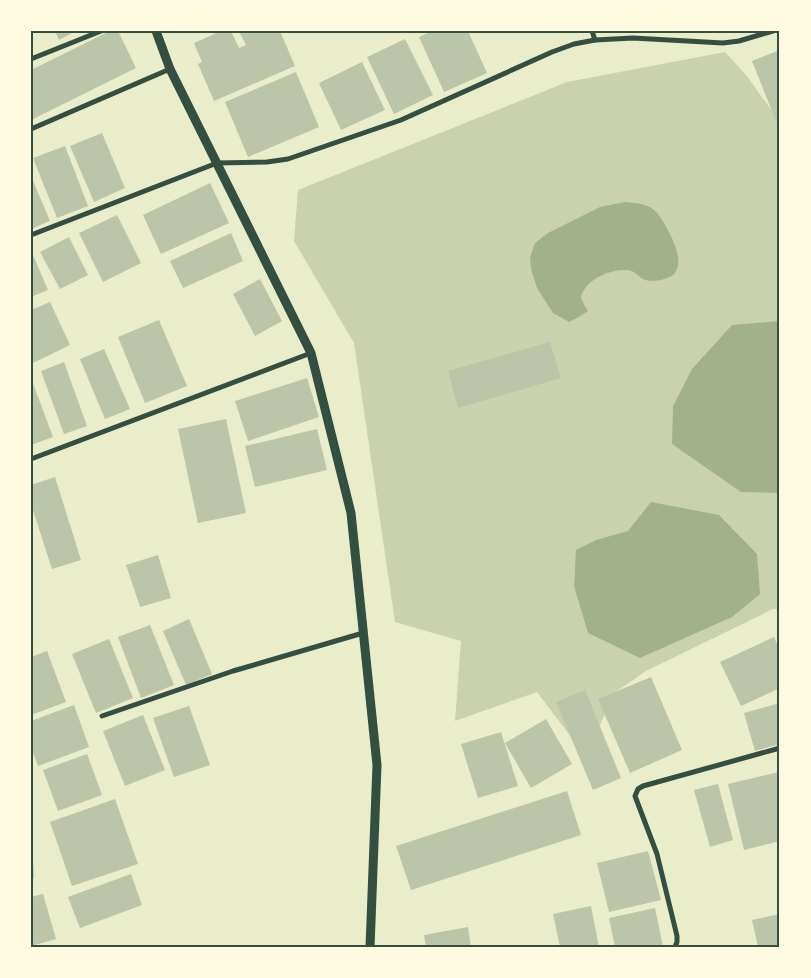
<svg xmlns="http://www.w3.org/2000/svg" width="811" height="978" font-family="Lato,sans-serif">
	<rect width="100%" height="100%" fill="#e9edc9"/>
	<polygon fill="#cad2ad" points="725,52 746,75 780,122 780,609 773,609 646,671 614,693 586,757 537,692 455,721 461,641 395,622 354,343 294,241 298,190 567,82"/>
	<g fill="#a3b18a">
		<path d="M625,202C635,203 646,203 654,210C659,214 662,220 665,225C672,237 686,263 673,275C666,280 651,283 643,279C637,276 634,270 627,270C612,269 592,277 584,290C583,292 581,295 581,297C582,302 586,307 588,311L579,317L569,322L553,313L537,288L531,269L530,257L535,243L548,233L600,207Z"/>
		<polygon points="780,321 780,493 741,492 672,444 673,406 692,369 732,325"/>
		<polygon points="651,502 719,515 757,554 760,594 732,617 640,658 588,633 574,586 576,550 596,540 628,531"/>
	</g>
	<g fill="#bcc5a7">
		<polygon points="55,31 76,31 59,40"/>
		<polygon points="110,31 118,31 136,68 31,120 31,70"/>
		<polygon points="221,31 231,31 239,48 246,45 239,31 280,31 295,66 214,101 198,64 202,62 194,43"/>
		<polygon points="432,31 468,31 487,73 444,92 419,37"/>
		<polygon points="405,39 433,95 394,114 367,57"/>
		<polygon points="780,50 780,119 776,121 752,61"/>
		<polygon points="362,62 385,110 341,130 319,83"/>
		<polygon points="296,72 319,127 248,157 225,102"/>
		<polygon points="102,133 125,188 94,202 70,146"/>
		<polygon points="65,146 88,206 57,218 33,158"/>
		<polygon points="31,176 50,221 31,229"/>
		<polygon points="210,183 229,223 161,254 143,215"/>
		<polygon points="117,215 141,263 103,282 79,233"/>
		<polygon points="231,233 243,261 183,288 170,261"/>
		<polygon points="69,237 88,275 60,289 40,252"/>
		<polygon points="31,250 48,290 31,297"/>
		<polygon points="260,279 282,321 255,336 233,294"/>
		<polygon points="50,302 70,345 33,363 31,359 31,310"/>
		<polygon points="159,320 187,386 145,403 118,337"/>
		<polygon points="550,342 561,378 458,408 448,371"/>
		<polygon points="104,349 130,409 105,419 80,359"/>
		<polygon points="64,362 87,426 64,434 41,371"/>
		<polygon points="31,378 53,437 31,445"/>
		<polygon points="307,378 319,417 248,441 235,401"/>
		<polygon points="226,419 246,513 198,523 178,429"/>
		<polygon points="317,429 327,470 255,487 245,446"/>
		<polygon points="55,477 81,560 52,569 31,504 31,485"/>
		<polygon points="158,555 171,598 140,607 126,565"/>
		<polygon points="189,619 212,674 186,685 163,631"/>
		<polygon points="150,625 174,685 141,698 118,637"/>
		<polygon points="774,637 780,651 780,688 741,706 720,662"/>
		<polygon points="109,639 133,698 96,713 72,654"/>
		<polygon points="47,651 66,702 31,715 31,657"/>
		<polygon points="651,677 682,750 630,773 598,699"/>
		<polygon points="585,690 621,778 593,790 556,702"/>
		<polygon points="780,703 780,744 755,751 744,713"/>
		<polygon points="74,705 89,747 38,766 31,747 31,721"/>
		<polygon points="189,706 210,765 174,777 153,718"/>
		<polygon points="143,715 165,770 125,786 103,731"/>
		<polygon points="546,719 572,764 531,788 505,743"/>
		<polygon points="501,732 518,786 478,798 461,744"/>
		<polygon points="87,754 102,795 58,811 43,770"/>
		<polygon points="779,772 780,841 744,850 728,784"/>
		<polygon points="718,784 733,840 710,847 694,790"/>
		<polygon points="567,791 581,835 411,890 396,846"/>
		<polygon points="115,799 138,864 72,886 50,822"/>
		<polygon points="648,851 661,900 609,912 597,863"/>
		<polygon points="31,859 33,859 34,878 31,878"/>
		<polygon points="131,874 142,905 80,928 68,897"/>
		<polygon points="43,894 56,939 31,946 31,897"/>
		<polygon points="591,906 599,947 560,947 553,914"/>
		<polygon points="655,908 663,947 615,947 609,918"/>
		<polygon points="780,914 780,947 758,947 752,920"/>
		<polygon points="468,927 471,947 426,947 424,935"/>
	</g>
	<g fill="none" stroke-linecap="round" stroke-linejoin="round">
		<g stroke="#344e41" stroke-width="5">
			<polyline points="592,31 595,40"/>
			<polyline points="31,59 101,31"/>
			<polyline points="31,129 170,69"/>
			<polyline points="31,235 217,163 267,162 288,159 401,120 552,52 574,44 595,40 633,38 723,43 739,41 773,31"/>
			<polyline points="31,459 311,353"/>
			<polyline points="102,716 233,671 363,633"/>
			<polyline points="675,947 677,942 677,936 657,854 635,796 638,789 643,786 780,748"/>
		</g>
		<polyline stroke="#344e41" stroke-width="9" points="156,31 170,69 311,353 351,513 377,765 370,947"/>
	</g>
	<rect width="811" height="978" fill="none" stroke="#fefae0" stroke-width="65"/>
	<rect x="32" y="32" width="746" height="914" fill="none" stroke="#344e41" stroke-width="2"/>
</svg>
